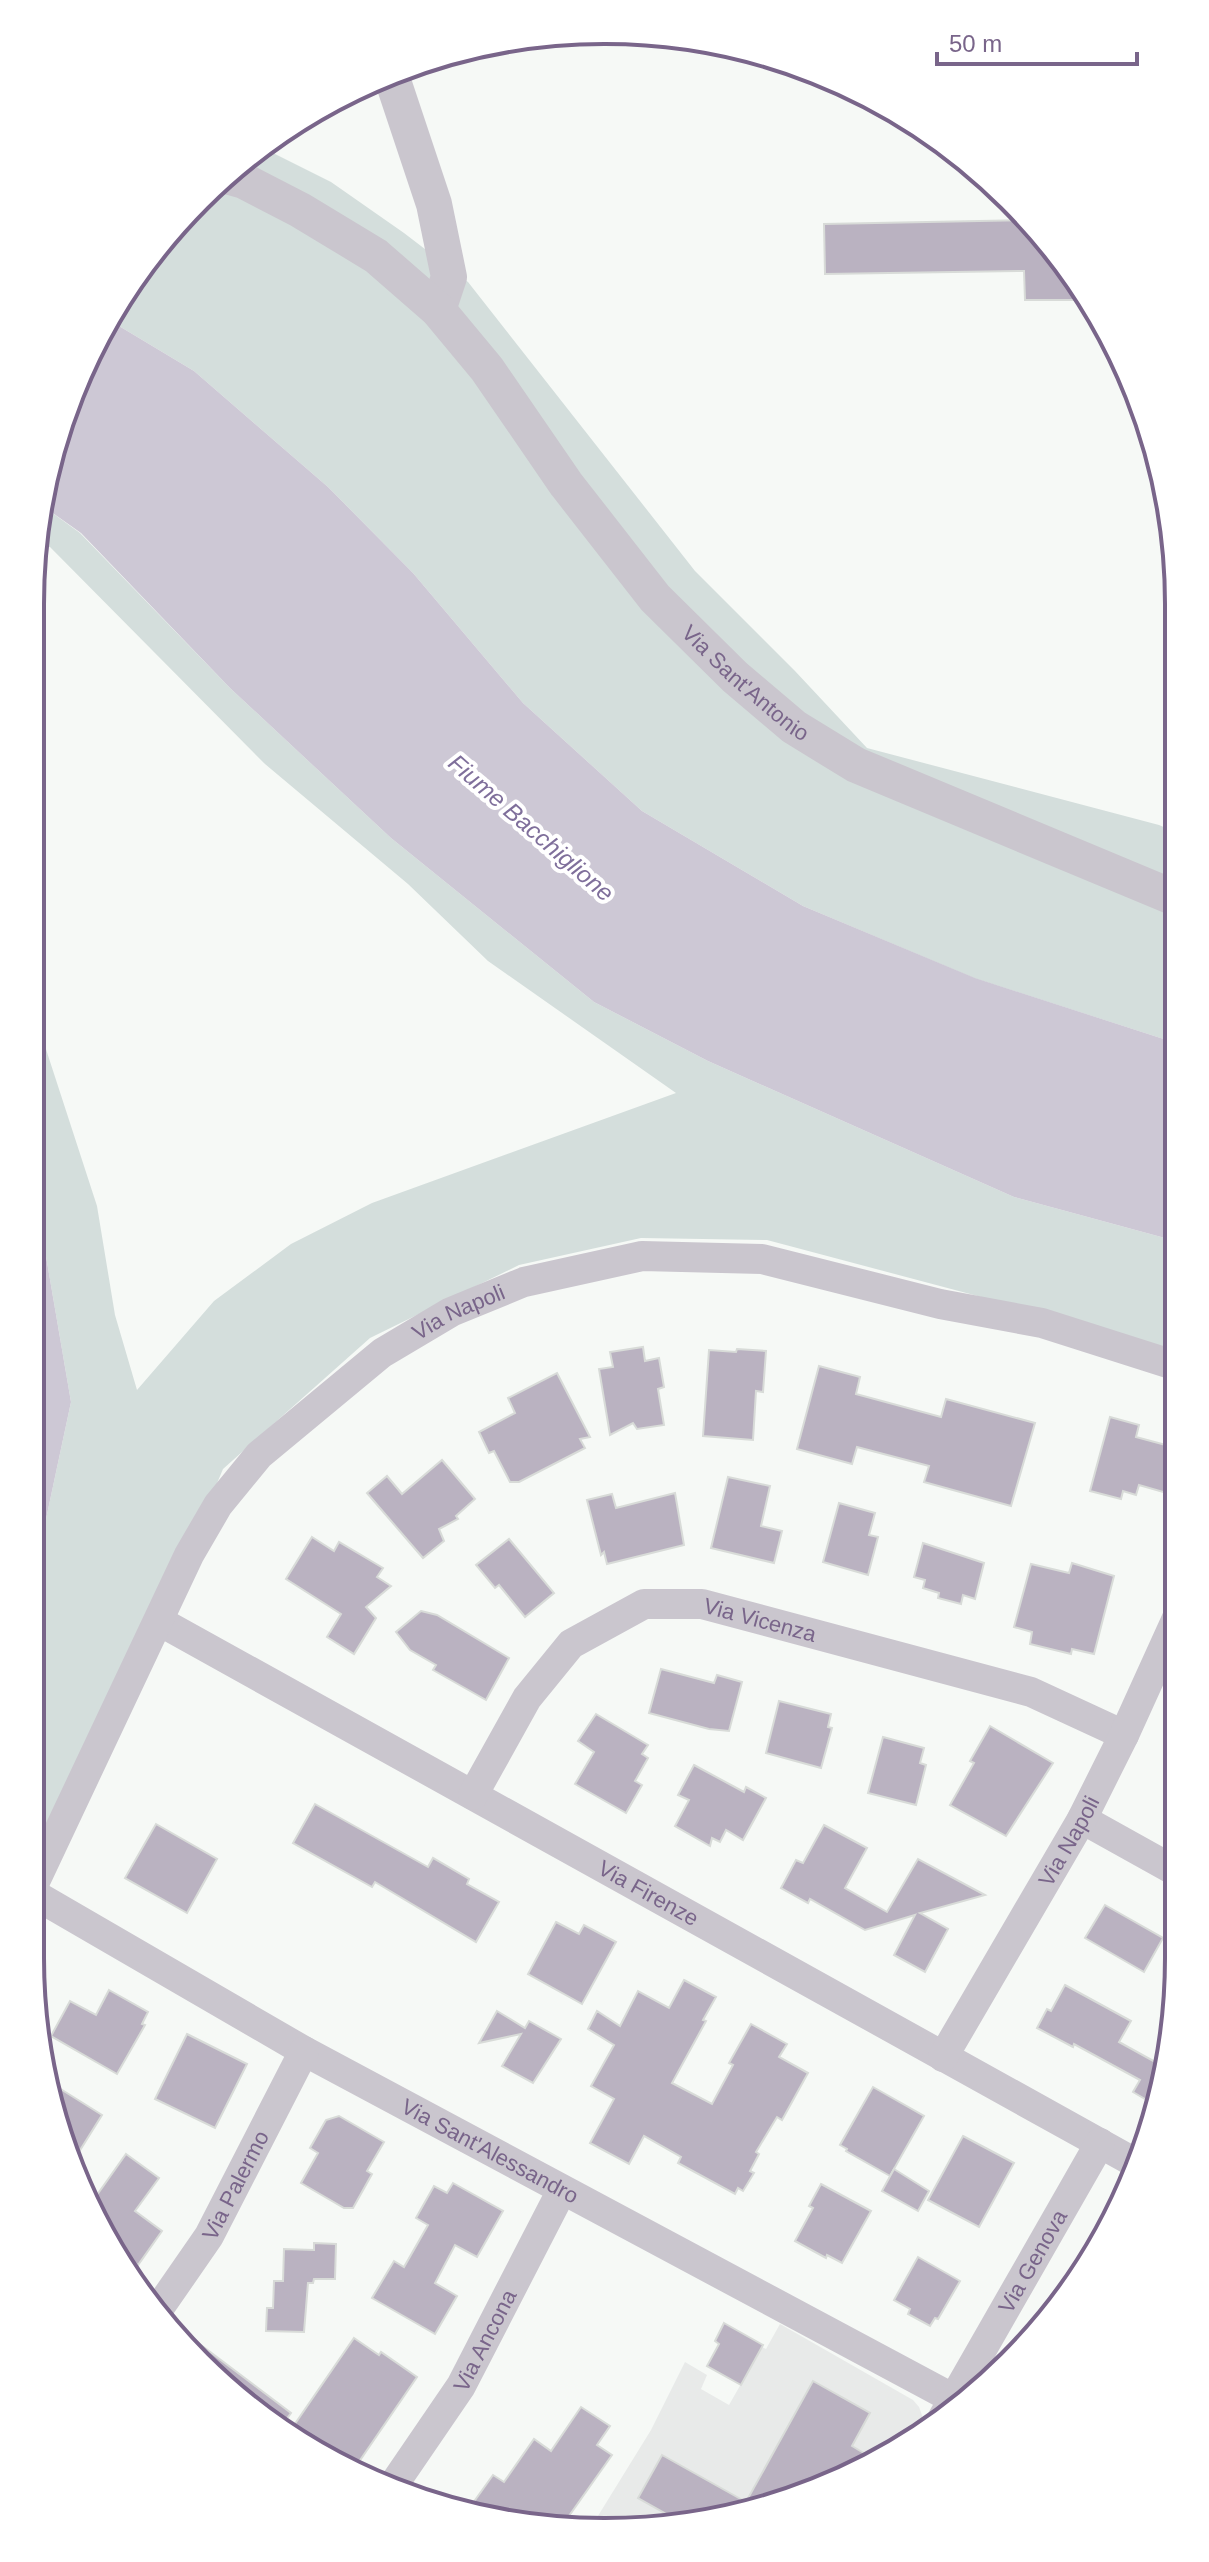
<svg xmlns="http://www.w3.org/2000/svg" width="1209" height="2562" font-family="Helvetica,sans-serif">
	<rect width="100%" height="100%" fill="#f6f9f6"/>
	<polygon fill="#e8eae9" points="780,2324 913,2400 919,2407 923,2418 922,2428 917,2436 859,2473 679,2527 593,2524 651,2430 685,2362 707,2375 701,2389 729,2405 762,2347 766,2349"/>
	<g fill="#d4dedc">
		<polygon points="261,147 331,182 404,233 468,282 695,571 795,671 867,748 1159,825 1175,832 1176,1043 974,978 803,906 642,811 523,703 413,573 328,487 194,371 109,320 127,285 199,198"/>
		<polygon points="40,504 80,533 230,688 391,838 594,1002 708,1061 1014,1197 1176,1241 1177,1354 1034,1311 767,1240 641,1238 519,1265 370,1338 223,1469 159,1621 30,1861 30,1594 71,1402 41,1227 30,1194 30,1000 97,1206 115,1315 137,1390 214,1301 291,1244 372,1203 676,1093 488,961 408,884 265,764 50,547 36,546"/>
	</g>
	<g fill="#cdc8d5">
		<polygon points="109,320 194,371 328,487 413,573 523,703 642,811 803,906 975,978 1176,1043 1176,1241 1014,1197 708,1061 594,1002 391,838 230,688 81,533 40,504 41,492 74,384"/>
		<polygon points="30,1194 41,1227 71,1402 30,1594"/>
	</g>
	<g fill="#bab2c1" stroke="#d8dbd8" stroke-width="2">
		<polygon points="1026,220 1060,254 1086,300 1025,300 1024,271 825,274 824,224"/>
		<polygon points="643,1347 645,1361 659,1358 664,1387 658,1389 664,1425 637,1429 633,1423 610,1435 599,1369 613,1367 610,1352"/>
		<polygon points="737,1349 766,1351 763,1392 756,1391 753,1440 703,1436 709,1350 736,1352"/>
		<polygon points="819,1366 860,1377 856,1394 941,1417 946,1399 1035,1423 1011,1506 924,1482 929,1466 857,1447 852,1464 797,1449"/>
		<polygon points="557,1373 590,1437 580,1439 585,1448 519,1482 510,1482 494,1451 489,1453 479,1432 515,1413 508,1398"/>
		<polygon points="1110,1417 1139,1425 1136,1437 1177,1448 1177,1496 1139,1485 1136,1495 1123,1491 1121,1499 1090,1491"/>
		<polygon points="442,1460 475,1499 456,1516 458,1519 439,1529 444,1541 423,1558 367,1493 387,1476 402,1494"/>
		<polygon points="728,1477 770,1486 761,1526 782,1531 774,1563 711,1548"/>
		<polygon points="675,1493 684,1545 607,1564 604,1552 601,1555 587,1500 612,1494 616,1508"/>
		<polygon points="839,1503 875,1513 869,1535 878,1537 868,1575 823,1562"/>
		<polygon points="312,1537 334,1551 339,1542 383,1568 377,1577 391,1586 366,1607 376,1618 354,1654 327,1637 341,1614 286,1579"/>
		<polygon points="509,1539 554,1593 525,1617 499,1585 495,1588 476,1565"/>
		<polygon points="923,1543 984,1563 975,1599 963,1595 961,1604 938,1598 939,1593 923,1588 925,1580 914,1577"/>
		<polygon points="1072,1563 1114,1576 1094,1654 1072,1649 1071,1654 1030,1644 1032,1632 1014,1627 1031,1564 1069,1573"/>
		<polygon points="421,1611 437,1615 509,1658 486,1700 433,1670 436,1665 410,1650 396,1632"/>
		<polygon points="661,1669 714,1683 717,1675 742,1682 729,1731 709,1729 649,1713"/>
		<polygon points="779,1701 831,1714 828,1727 832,1728 821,1768 766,1753"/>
		<polygon points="596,1714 648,1745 642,1754 648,1758 635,1781 642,1785 626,1813 575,1784 594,1752 578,1741"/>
		<polygon points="990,1726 1053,1763 1006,1836 950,1805 974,1763 970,1761"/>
		<polygon points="883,1737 924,1748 920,1763 926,1765 916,1805 868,1793"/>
		<polygon points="694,1765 744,1792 746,1787 766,1798 743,1840 726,1830 720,1842 712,1838 710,1846 675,1826 689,1800 678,1795"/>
		<polygon points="315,1804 428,1867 433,1858 469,1879 467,1884 499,1902 476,1942 375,1882 372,1887 293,1843"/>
		<polygon points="156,1824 217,1859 187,1913 125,1878"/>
		<polygon points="824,1825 867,1848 845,1888 887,1912 918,1859 985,1895 920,1913 948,1929 925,1972 894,1955 915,1915 865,1930 810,1899 808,1903 781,1888 796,1860 803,1863"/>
		<polygon points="1105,1905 1163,1938 1144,1972 1085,1938"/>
		<polygon points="556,1922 579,1934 584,1925 616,1942 582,2004 528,1974"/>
		<polygon points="684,1980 716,1997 703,2020 706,2021 672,2083 712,2104 733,2065 729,2063 751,2024 787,2044 779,2057 808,2073 782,2120 777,2117 756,2152 759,2154 750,2171 754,2173 743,2191 738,2188 735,2194 678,2163 681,2157 644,2136 629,2164 590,2143 614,2099 591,2086 614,2045 588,2029 597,2011 620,2026 638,1991 669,2008"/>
		<polygon points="1065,1985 1131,2021 1119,2042 1168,2069 1157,2106 1133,2092 1140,2080 1074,2044 1073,2047 1037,2028 1047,2009 1051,2011"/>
		<polygon points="109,1990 148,2012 142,2024 145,2025 117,2074 51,2036 70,2001 96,2015"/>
		<polygon points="497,2011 525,2028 529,2021 561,2039 533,2083 502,2066 521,2034 479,2043"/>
		<polygon points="187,2034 247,2064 215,2128 155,2099"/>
		<polygon points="51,2083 102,2115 72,2163 61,2143"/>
		<polygon points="873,2087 924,2116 890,2176 846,2151 847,2149 840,2145"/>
		<polygon points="339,2116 384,2142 367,2171 372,2174 353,2208 344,2208 301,2183 318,2153 310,2148 326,2120"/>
		<polygon points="963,2136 1014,2163 979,2227 928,2200"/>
		<polygon points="126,2154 159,2178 135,2211 162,2231 138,2265 119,2252 92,2202"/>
		<polygon points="894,2169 929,2191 918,2211 882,2191"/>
		<polygon points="453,2183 503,2211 477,2257 455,2245 435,2283 457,2296 435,2334 372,2298 394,2261 404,2267 428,2225 416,2218 434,2186 447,2193"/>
		<polygon points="821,2184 871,2211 842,2263 827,2255 826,2258 795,2241 813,2208 809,2206"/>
		<polygon points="314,2243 336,2244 335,2279 314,2279 313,2283 308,2283 304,2332 266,2331 267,2308 273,2308 274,2281 283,2281 284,2249 314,2250"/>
		<polygon points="918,2257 960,2281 938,2319 935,2318 930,2326 908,2314 910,2309 894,2300"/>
		<polygon points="724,2323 763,2345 741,2385 707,2366 719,2344 715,2341"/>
		<polygon points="354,2338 379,2355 381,2352 417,2377 354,2469 317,2455 288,2434"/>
		<polygon points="197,2342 291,2413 280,2428 225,2389 189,2351"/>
		<polygon points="813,2381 870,2413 852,2446 867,2455 857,2473 686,2525 638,2498 662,2455 746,2502"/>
		<polygon points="581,2407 610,2426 597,2445 612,2455 564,2523 500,2521 473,2503 493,2475 504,2482 534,2439 551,2451"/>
	</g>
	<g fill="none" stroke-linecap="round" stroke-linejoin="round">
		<g stroke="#cac6ce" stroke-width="30">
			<path id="s1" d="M159,1621L1139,2165"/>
			<path id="s2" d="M473,1795L527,1698L571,1644L644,1604H702L1031,1692L1124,1735"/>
			<polyline points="1082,1819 1179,1873"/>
			<path id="s3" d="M30,1892L189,1555L218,1505L259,1455L382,1353L451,1312L524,1282L642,1256L762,1259L940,1304L1042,1323L1177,1366"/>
			<path id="s4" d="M30,1892L304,2051L954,2399"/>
			<path id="s5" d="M943,2057L1082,1819L1124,1735L1178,1616"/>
			<path id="s6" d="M155,2314L209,2236L304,2051"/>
			<path id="s7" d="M941,2421L1100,2143"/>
			<path id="s8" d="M394,2484L461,2386L562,2190"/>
		</g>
		<g stroke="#cac6ce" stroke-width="36">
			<polyline points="390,72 434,204 449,277 438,310"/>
			<path id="s9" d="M226,176L244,181L300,210L376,256L438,310L487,369L566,484L655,598L735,677L794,727L856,765L1175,898"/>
		</g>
	</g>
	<g text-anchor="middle" stroke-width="8" stroke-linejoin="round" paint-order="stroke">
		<g font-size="22" fill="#79658a" stroke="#fff">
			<text dy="8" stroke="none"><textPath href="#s9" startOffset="738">Via Sant'Antonio</textPath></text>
			<text dy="8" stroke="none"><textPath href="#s3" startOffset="742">Via Napoli</textPath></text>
			<text dy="8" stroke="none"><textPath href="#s2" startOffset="382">Via Vicenza</textPath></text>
			<text dy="8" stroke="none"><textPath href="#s5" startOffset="250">Via Napoli</textPath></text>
			<text dy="8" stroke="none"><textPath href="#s1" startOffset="560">Via Firenze</textPath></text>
			<text dy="8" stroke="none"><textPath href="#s4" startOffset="528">Via Sant'Alessandro</textPath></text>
			<text dy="8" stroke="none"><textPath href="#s6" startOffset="152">Via Palermo</textPath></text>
			<text dy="8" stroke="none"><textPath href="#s7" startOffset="184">Via Genova</textPath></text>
			<text dy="8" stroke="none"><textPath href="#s8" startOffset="170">Via Ancona</textPath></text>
		</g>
		<g font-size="24" font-style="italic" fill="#7f6f9b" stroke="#fff">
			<text transform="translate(531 828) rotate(41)" y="8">Fiume Bacchiglione</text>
		</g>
	</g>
	<path d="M0 0H1209V2562H0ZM604 44H605A560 560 0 0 1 1165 604V1958A560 560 0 0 1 605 2518H604A560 560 0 0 1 44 1958V604A560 560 0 0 1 604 44Z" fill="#fff" fill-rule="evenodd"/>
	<path fill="none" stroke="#79658a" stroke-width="4" d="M604 44H605A560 560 0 0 1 1165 604V1958A560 560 0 0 1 605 2518H604A560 560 0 0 1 44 1958V604A560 560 0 0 1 604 44Z"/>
	<path d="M937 52v12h200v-12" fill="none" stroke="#79658a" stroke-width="4"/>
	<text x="949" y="52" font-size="24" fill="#79658a" stroke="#ffffff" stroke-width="6" paint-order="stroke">50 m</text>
</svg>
